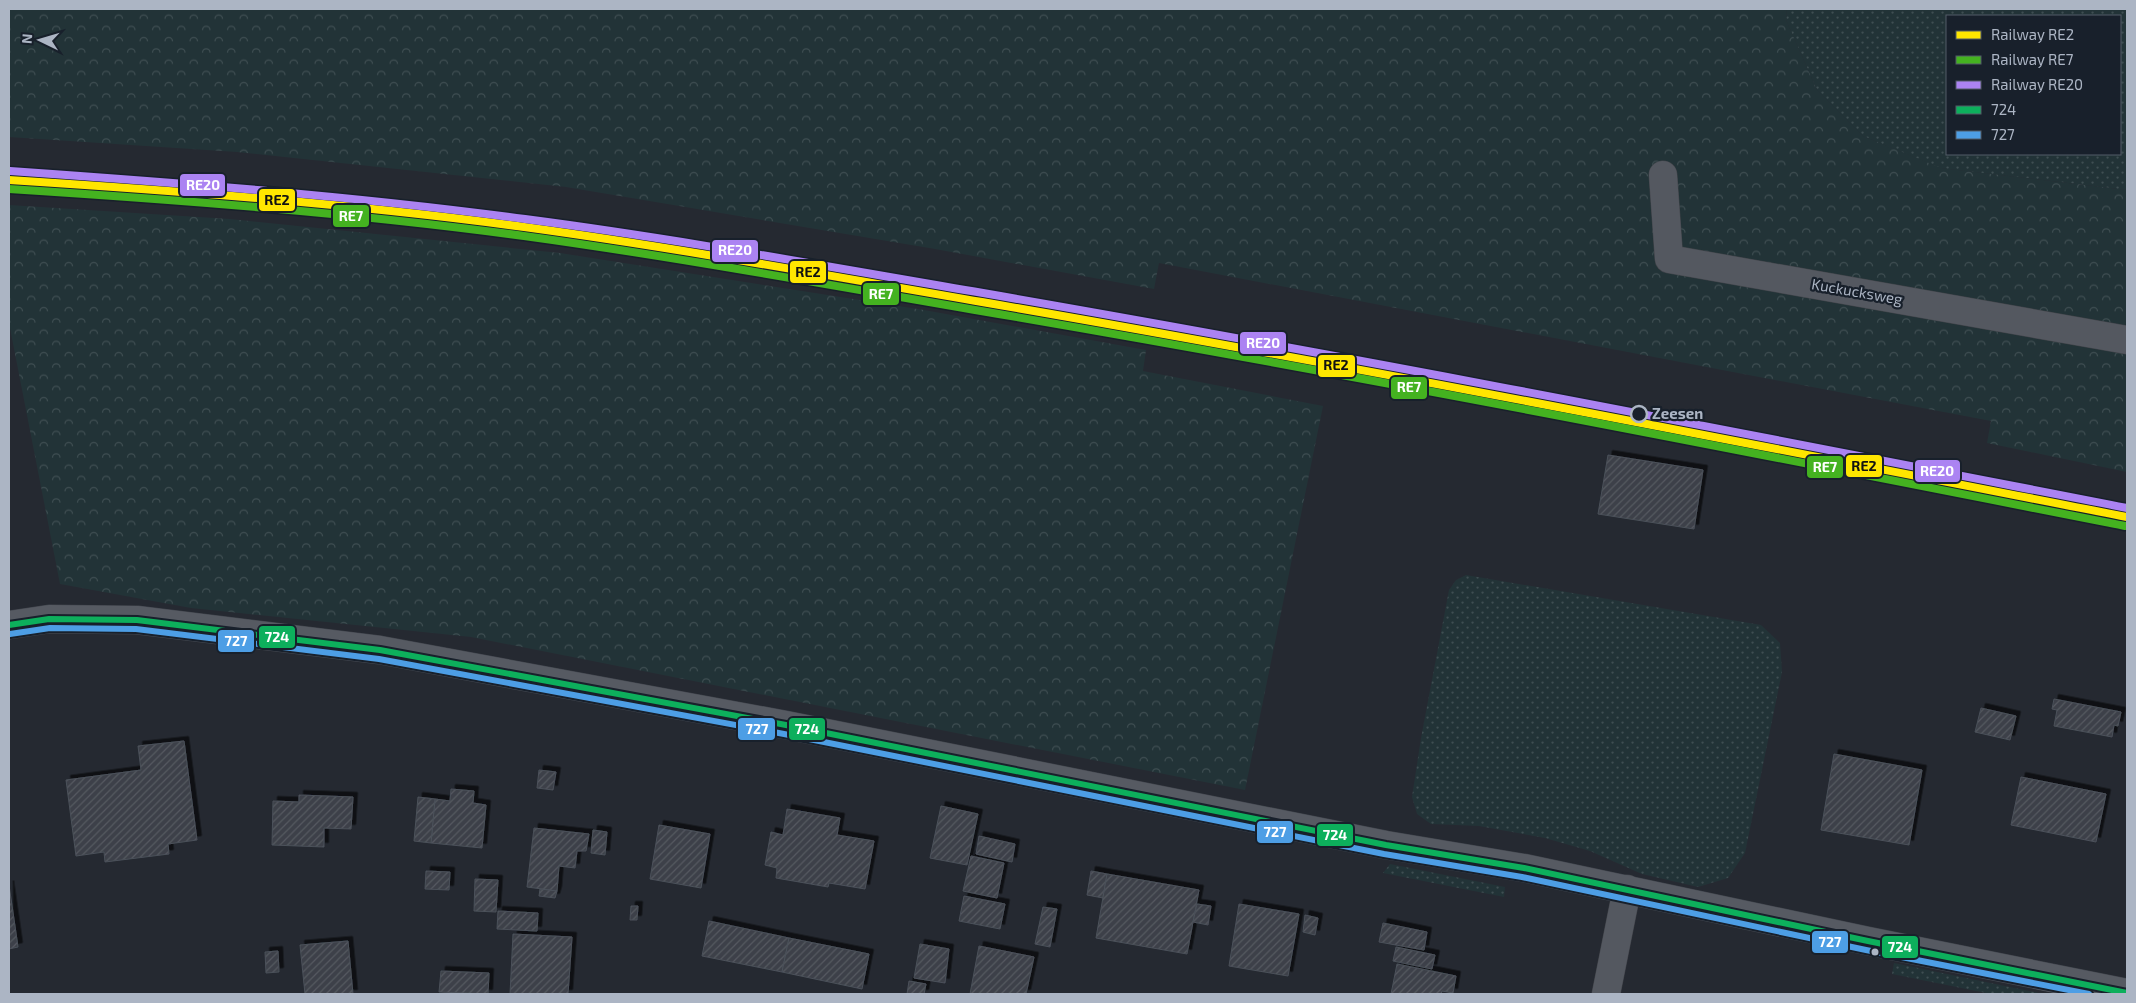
<svg xmlns="http://www.w3.org/2000/svg" width="2136" height="1003" font-family="'Exo 2',sans-serif">
	<defs>
		<pattern id="grass-dots" width="8" height="8" patternUnits="userSpaceOnUse" patternTransform="scale(1.25)"><rect width="8" height="8" fill="#223337"/><path d="M2 2h.1M6 6h.1" fill="none" stroke="#3f4e52" stroke-width="1.8" stroke-linecap="round"/></pattern>
		<pattern id="forest-crowns" width="20" height="18" patternUnits="userSpaceOnUse" patternTransform="scale(1.25)"><rect width="20" height="18" fill="#223337"/><path d="M2 6a3 3 0 1 1 6 0M12 15a3 3 0 1 1 6 0" fill="none" stroke="#3f4e52"/></pattern>
		<pattern id="building-hatch" width="6" height="6" patternUnits="userSpaceOnUse" patternTransform="scale(1.25)"><rect width="6" height="6" fill="#3c4048"/><path d="M-1 1l2-2M0 6l6-6M5 7l2-2" fill="none" stroke="#565961"/></pattern>
		<filter id="shadow"><feDropShadow dx="4.5" dy="-4.5" stdDeviation="0" flood-color="#0009"/></filter>
	</defs>
	<rect width="100%" height="100%" fill="#252931"/>
	<g fill="url(#grass-dots)" fill-rule="evenodd">
		<path d="M1787,9H2127V190L1940,168L1863,136L1817,90L1786,20ZM1947,16H2120V154H1947Z"/>
		<polygon points="1466,575 1761,625 1780,643 1782,672 1745,853 1728,878 1698,887 1642,874 1590,851 1545,838 1479,826 1431,824 1417,814 1412,797 1421,738 1449,590 1456,580"/>
		<polygon points="1390,864 1505,887 1504,897 1383,873"/>
		<polygon points="1894,963 2044,994 1991,994 1892,974"/>
	</g>
	<g fill="url(#forest-crowns)">
		<polygon points="9,9 1787,9 1786,20 1817,90 1863,136 1941,168 2127,190 2127,472 1987,443 1991,421 1159,263 1154,289 935,249 566,187 237,152 9,137"/>
		<polygon points="9,205 230,219 560,253 924,310 1146,350 1143,371 1323,406 1245,790 471,637 191,608 60,584 9,323"/>
	</g>
	<g fill="url(#building-hatch)" stroke="#4b515a" filter="url(#shadow)">
		<polygon points="1608,455 1703,470 1694,529 1598,514"/>
		<polygon points="2054,699 2121,712 2118,726 2114,725 2112,737 2054,726 2057,710 2052,709"/>
		<polygon points="1981,708 2016,716 2010,740 1975,732"/>
		<polygon points="184,741 197,840 168,844 169,854 105,862 104,852 76,856 66,780 141,770 138,746"/>
		<polygon points="1834,754 1922,770 1909,845 1821,830"/>
		<polygon points="539,770 556,772 553,790 537,788"/>
		<polygon points="2021,777 2106,794 2096,842 2011,825"/>
		<polygon points="451,789 474,791 473,803 486,805 482,848 431,843 435,799 450,801"/>
		<polygon points="299,795 353,797 351,829 324,828 324,847 272,845 273,801 299,802"/>
		<polygon points="418,797 435,799 431,843 414,841"/>
		<polygon points="941,806 978,814 967,865 930,858"/>
		<polygon points="787,809 840,818 837,835 874,841 865,889 829,883 828,887 776,878 777,868 765,865 771,832 783,835"/>
		<polygon points="659,825 710,834 701,888 650,879"/>
		<polygon points="534,828 589,834 586,851 577,851 575,868 559,866 557,891 527,887"/>
		<polygon points="593,830 607,832 605,855 591,853"/>
		<polygon points="979,836 1015,844 1012,862 976,854"/>
		<polygon points="971,856 1004,863 997,898 963,891"/>
		<polygon points="426,871 450,872 449,890 425,889"/>
		<polygon points="1091,871 1107,874 1103,898 1087,895"/>
		<polygon points="1107,874 1199,890 1187,954 1096,938"/>
		<polygon points="475,879 498,880 496,912 474,911"/>
		<polygon points="9,885 18,947 9,949"/>
		<polygon points="540,889 557,891 555,898 539,896"/>
		<polygon points="964,896 1005,904 1000,929 959,921"/>
		<polygon points="1197,904 1211,906 1208,925 1193,922"/>
		<polygon points="1239,904 1299,914 1288,976 1229,966"/>
		<polygon points="631,906 638,906 637,920 630,920"/>
		<polygon points="1043,907 1057,909 1050,947 1035,944"/>
		<polygon points="498,911 538,913 537,931 497,929"/>
		<polygon points="1305,915 1318,918 1315,935 1303,932"/>
		<polygon points="709,921 789,938 782,972 702,956"/>
		<polygon points="1383,923 1427,932 1424,950 1379,942"/>
		<polygon points="513,934 572,937 568,994 510,994"/>
		<polygon points="789,938 869,954 862,989 782,972"/>
		<polygon points="348,941 353,994 305,994 300,945"/>
		<polygon points="920,944 949,949 945,983 914,978"/>
		<polygon points="979,946 1034,957 1026,994 970,994"/>
		<polygon points="1396,947 1435,955 1432,969 1393,961"/>
		<polygon points="278,951 279,972 266,973 265,952"/>
		<polygon points="1397,964 1456,976 1453,993 1442,991 1441,994 1391,994"/>
		<polygon points="441,971 489,973 488,994 439,992"/>
		<polygon points="909,981 926,984 924,994 907,994"/>
	</g>
	<g fill="none" stroke-linecap="round" stroke-linejoin="round">
		<defs>
			<g id="minor">
				<polyline points="1663,175 1669,259 2127,340"/>
				<polyline points="1606,994 1627,889"/>
			</g>
			<polyline id="primary" points="9,625 49,619 137,620 380,650 786,725 1386,845 1524,868 1868,941 2127,993"/>
		</defs>
		<use href="#minor" stroke="#41444a" stroke-width="29"/>
		<use href="#primary" stroke="#42464e" stroke-width="29"/>
		<use href="#minor" stroke="#545860" stroke-width="28"/>
		<use href="#primary" stroke="#565a62" stroke-width="28"/>
		<defs>
			<polyline id="bus-1" points="9,625 49,619 137,620 380,650 786,725 1386,845 1524,868 1868,941 2127,993"/>
			<polyline id="bus-2" points="10,634 50,628 136,629 379,659 784,734 1384,854 1522,877 1866,950 2089,994"/>
		</defs>
		<use href="#bus-1" stroke="#18202b" stroke-width="10"/>
		<use href="#bus-2" stroke="#18202b" stroke-width="10"/>
		<use href="#bus-1" stroke="#0daf5c" stroke-width="6"/>
		<use href="#bus-2" stroke="#4d9ee5" stroke-width="6"/>
		<defs>
			<path id="rail-1" d="M9,180C181,191 354,204 524,227C678,248 830,276 982,302C1365,368 1746,443 2127,517"/>
			<path id="rail-2" d="M9,189C181,200 353,213 524,236C677,257 829,285 981,311C1364,376 1744,451 2125,526"/>
			<path id="rail-3" d="M10,171C181,183 354,196 525,219C678,239 830,267 983,293C1365,359 1746,434 2127,508"/>
		</defs>
		<use href="#rail-1" stroke="#18202b" stroke-width="11"/>
		<use href="#rail-2" stroke="#18202b" stroke-width="11"/>
		<use href="#rail-3" stroke="#18202b" stroke-width="11"/>
		<use href="#rail-1" stroke="#ffe600" stroke-width="8"/>
		<use href="#rail-2" stroke="#44b220" stroke-width="8"/>
		<use href="#rail-3" stroke="#ab83f2" stroke-width="8"/>
	</g>
	<circle fill="#18202b" stroke="#acb5c4" stroke-width="2.5" cx="1639" cy="414" r="8"/>
	<circle fill="#acb5c4" stroke="#18202b" stroke-width="2" cx="1875" cy="952" r="4.5"/>
	<g text-anchor="middle" stroke-width="4.5" stroke-linejoin="round" paint-order="stroke">
		<g font-size="15" fill="#acb5c4" stroke="#18202b">
			<text transform="translate(1857 292) rotate(10)" y="5">Kuckucksweg</text>
		</g>
		<g font-size="15" font-weight="bold" fill="#acb5c4" stroke="#18202b" text-anchor="start">
			<text x="1652" y="419">Zeesen</text>
		</g>
	</g>
	<g stroke="#18202b" stroke-width="2">
		<rect x="179" y="173" width="47" height="24" rx="5" fill="#ab83f2"/>
		<rect x="258" y="188" width="38" height="24" rx="5" fill="#ffe600"/>
		<rect x="332" y="204" width="38" height="24" rx="5" fill="#44b220"/>
		<rect x="711" y="239" width="48" height="24" rx="5" fill="#ab83f2"/>
		<rect x="789" y="260" width="38" height="24" rx="5" fill="#ffe600"/>
		<rect x="862" y="282" width="38" height="24" rx="5" fill="#44b220"/>
		<rect x="1239" y="331" width="48" height="24" rx="5" fill="#ab83f2"/>
		<rect x="1317" y="354" width="39" height="24" rx="5" fill="#ffe600"/>
		<rect x="1390" y="376" width="38" height="24" rx="5" fill="#44b220"/>
		<rect x="1845" y="454" width="38" height="24" rx="5" fill="#ffe600"/>
		<rect x="1806" y="455" width="38" height="24" rx="5" fill="#44b220"/>
		<rect x="1914" y="459" width="47" height="24" rx="5" fill="#ab83f2"/>
		<rect x="258" y="625" width="38" height="24" rx="5" fill="#0daf5c"/>
		<rect x="217" y="629" width="38" height="24" rx="5" fill="#4d9ee5"/>
		<rect x="737" y="717" width="39" height="24" rx="5" fill="#4d9ee5"/>
		<rect x="788" y="717" width="38" height="24" rx="5" fill="#0daf5c"/>
		<rect x="1256" y="820" width="38" height="24" rx="5" fill="#4d9ee5"/>
		<rect x="1316" y="823" width="38" height="24" rx="5" fill="#0daf5c"/>
		<rect x="1811" y="930" width="38" height="24" rx="5" fill="#4d9ee5"/>
		<rect x="1881" y="935" width="38" height="24" rx="5" fill="#0daf5c"/>
	</g>
	<g font-size="14" text-anchor="middle" font-weight="bold" fill="#fff">
		<text x="203" y="190">RE20</text>
		<text x="351" y="221">RE7</text>
		<text x="735" y="255">RE20</text>
		<text x="881" y="299">RE7</text>
		<text x="1263" y="348">RE20</text>
		<text x="1409" y="392">RE7</text>
		<text x="1825" y="472">RE7</text>
		<text x="1937" y="476">RE20</text>
		<text x="277" y="642">724</text>
		<text x="236" y="646">727</text>
		<text x="757" y="734">727</text>
		<text x="807" y="734">724</text>
		<text x="1275" y="837">727</text>
		<text x="1335" y="840">724</text>
		<text x="1830" y="947">727</text>
		<text x="1900" y="952">724</text>
	</g>
	<g font-size="14" text-anchor="middle" font-weight="bold" fill="#111">
		<text x="277" y="205">RE2</text>
		<text x="808" y="277">RE2</text>
		<text x="1336" y="370">RE2</text>
		<text x="1864" y="471">RE2</text>
	</g>
	<rect width="2136" height="1003" fill="none" stroke="#acb5c4" stroke-width="20"/>
	<rect x="1946" y="15" width="175" height="140" fill="#18202b" stroke="#535c68"/>
	<rect x="1956" y="31" width="25" height="8" fill="#ffe600" stroke="#535c68"/>
	<text x="1991" y="40" font-size="15" fill="#acb5c4">Railway RE2</text>
	<rect x="1956" y="56" width="25" height="8" fill="#44b220" stroke="#535c68"/>
	<text x="1991" y="65" font-size="15" fill="#acb5c4">Railway RE7</text>
	<rect x="1956" y="81" width="25" height="8" fill="#ab83f2" stroke="#535c68"/>
	<text x="1991" y="90" font-size="15" fill="#acb5c4">Railway RE20</text>
	<rect x="1956" y="106" width="25" height="8" fill="#0daf5c" stroke="#535c68"/>
	<text x="1991" y="115" font-size="15" fill="#acb5c4">724</text>
	<rect x="1956" y="131" width="25" height="8" fill="#4d9ee5" stroke="#535c68"/>
	<text x="1991" y="140" font-size="15" fill="#acb5c4">727</text>
	<g transform="translate(40 40) rotate(275)" stroke="#18202b" stroke-width="4" paint-order="stroke">
	<path d="M0-4L9 19L0 12L-9 19Z" fill="#acb5c4"/>
	<text y="-8" font-size="14" font-weight="bold" text-anchor="middle" fill="#acb5c4">N</text>
	</g>
</svg>
